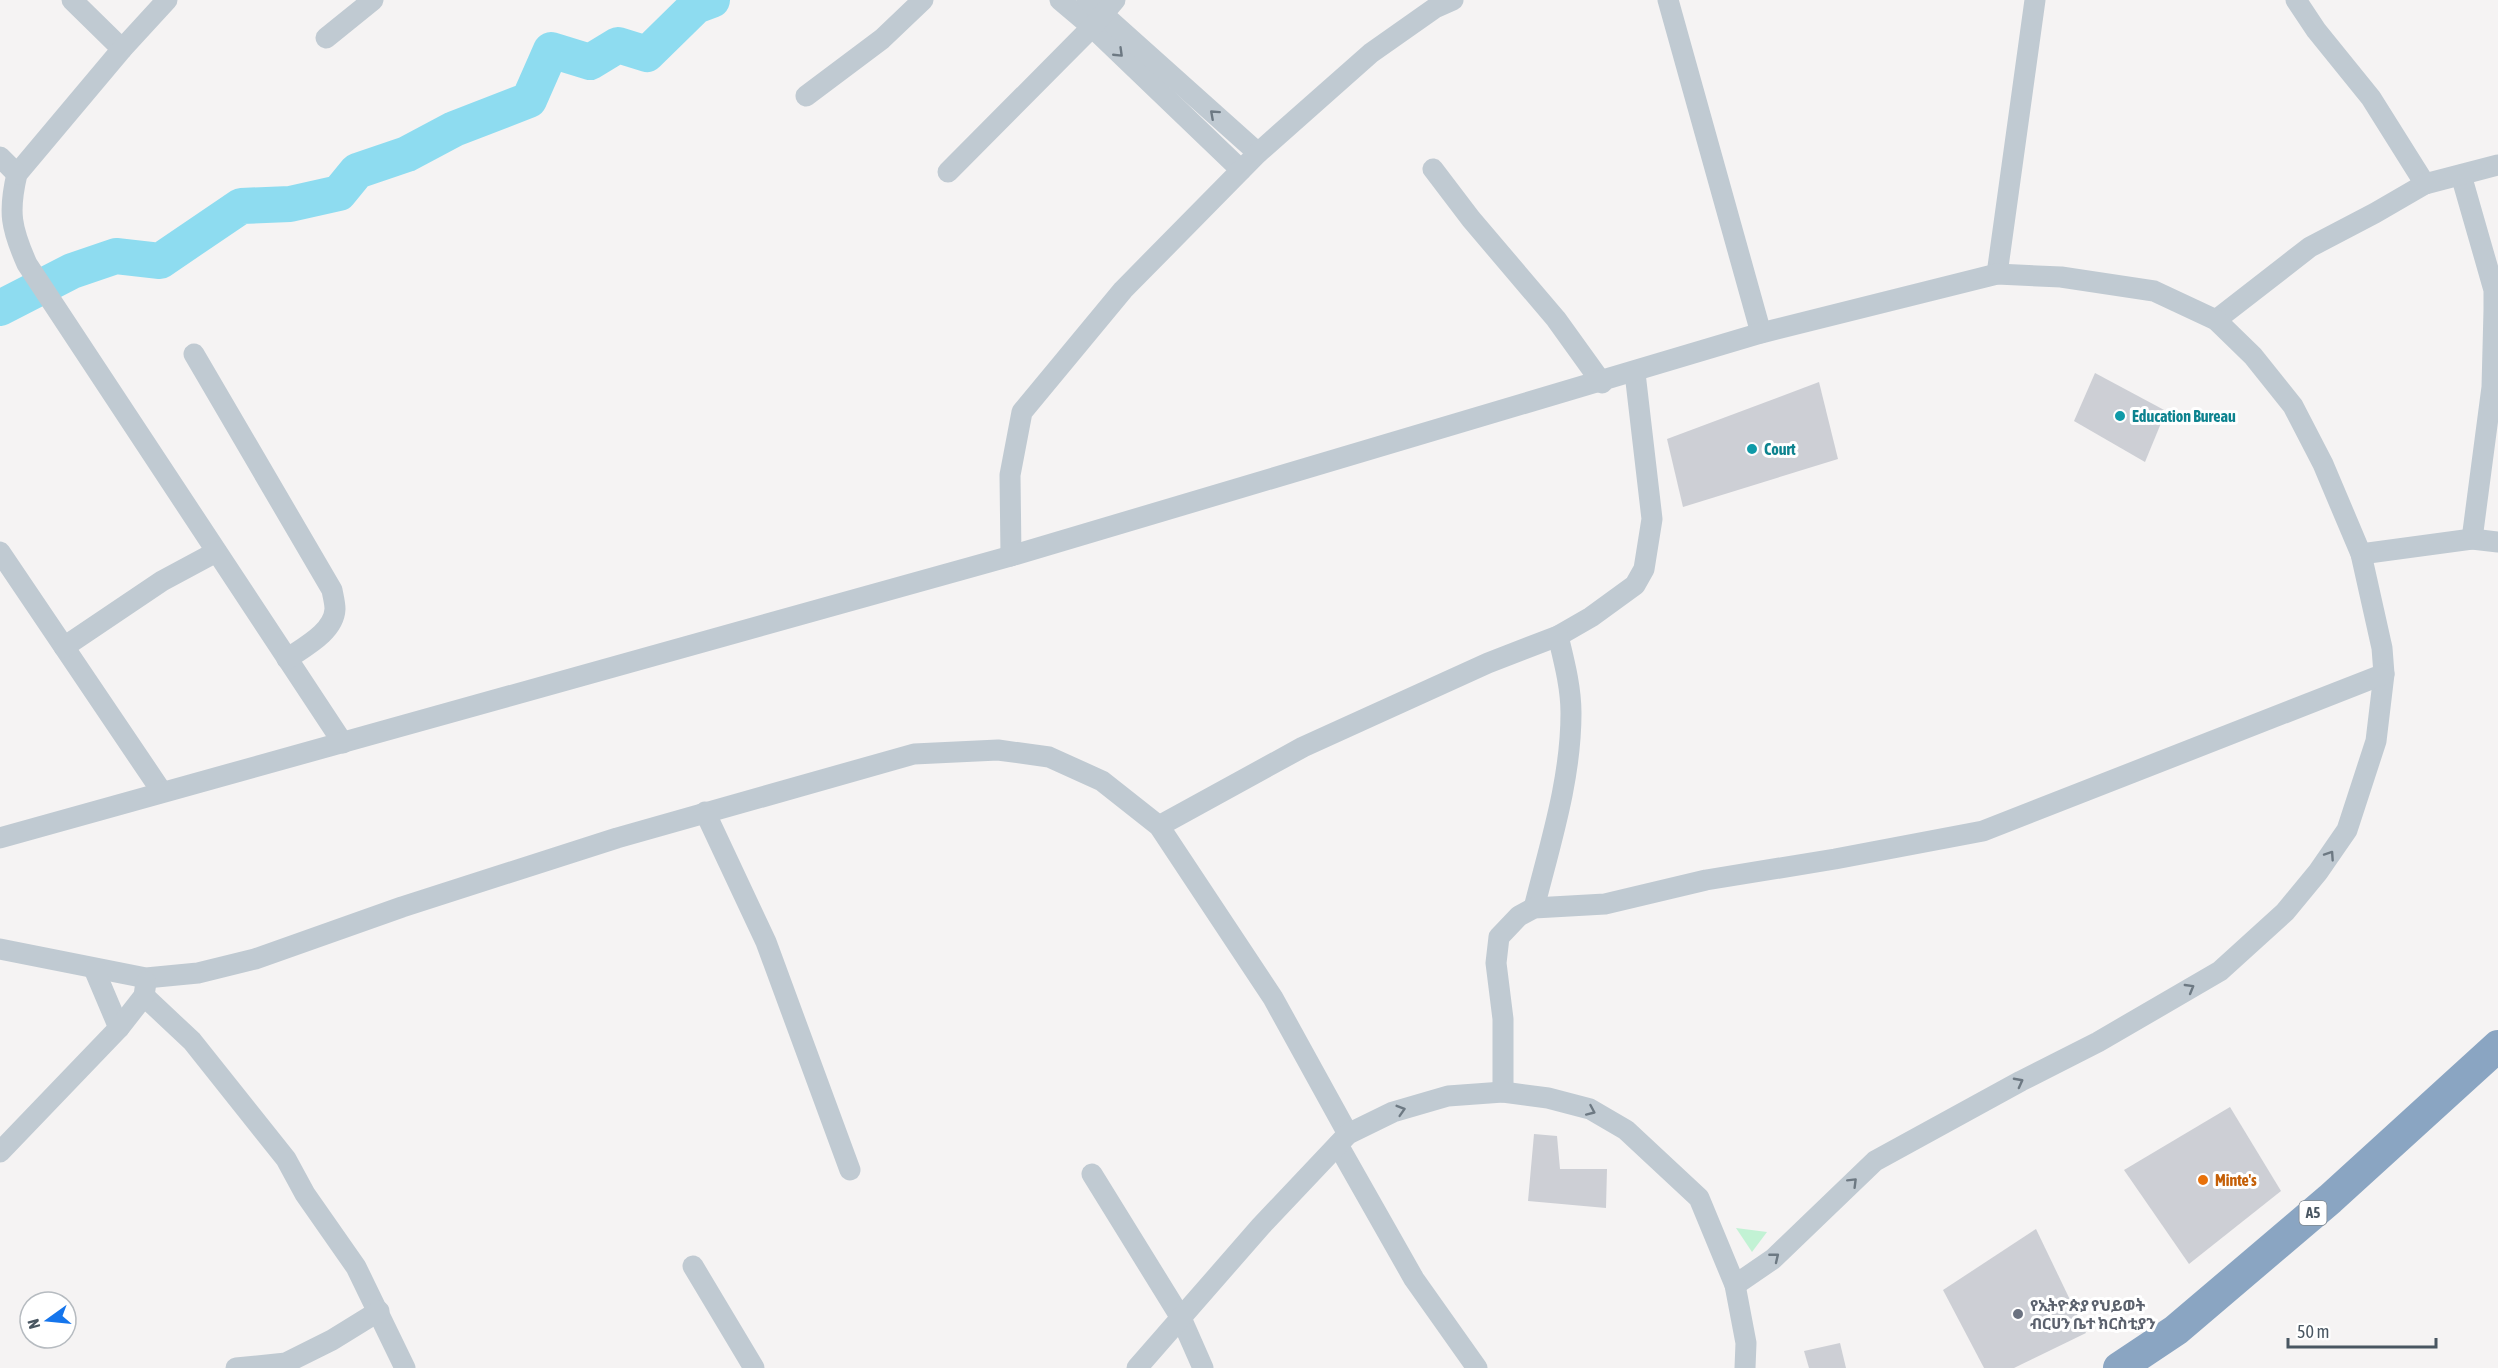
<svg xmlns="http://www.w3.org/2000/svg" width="2498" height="1368" font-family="'Asap Condensed','Noto Sans Ethiopic',sans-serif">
	<rect width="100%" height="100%" fill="#f5f3f3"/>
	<polygon fill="#c2f2d4" points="1736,1228 1767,1232 1752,1252"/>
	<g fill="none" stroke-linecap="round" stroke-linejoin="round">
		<polyline stroke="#8edcf0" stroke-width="36" points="0,308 72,271 116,256 160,261 241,206 290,204 339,193 357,171 407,154 454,129 529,100 551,50 590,62 618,45 647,54 696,6 712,0"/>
	</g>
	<g fill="#cdcfd5">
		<polygon points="2095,373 2166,411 2145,462 2074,421"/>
		<polygon points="1819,382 1838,459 1683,507 1667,439"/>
		<polygon points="2230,1107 2281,1191 2189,1264 2124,1170"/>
		<polygon points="1534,1134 1557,1136 1560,1169 1607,1169 1606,1208 1528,1201"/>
		<polygon points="2036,1229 2086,1333 2014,1368 1984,1368 1943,1290"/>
		<polygon points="1840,1343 1846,1368 1809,1368 1804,1351"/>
	</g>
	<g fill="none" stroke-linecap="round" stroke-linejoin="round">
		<g stroke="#c0cad2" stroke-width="21">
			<polyline points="72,0 122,49"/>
			<path d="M167,0L122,49L17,174C8,212 11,228 27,264L343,743"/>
			<polyline points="1060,0 1092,27 1241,170"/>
			<polyline points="1087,0 1258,153"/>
			<polyline points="1668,0 1761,333"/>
			<polyline points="2296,0 2316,30 2371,98 2425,184"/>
			<polyline points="326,38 373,0"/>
			<polyline points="806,96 882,39 923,0"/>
			<polyline points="0,157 17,174"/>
			<polyline points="1433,169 1471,219 1556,319 1602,383"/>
			<polyline points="948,172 1092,27 1115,0"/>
			<polyline points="2461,175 2494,290 2494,310 2492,387 2472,539"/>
			<polyline points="1997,274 2035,0"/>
			<polyline points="2216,320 2310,247 2375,213 2425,184 2498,165"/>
			<path d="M194,354L332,590C333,596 335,603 335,609C334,632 304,647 287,659"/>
			<polyline points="0,552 162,792"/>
			<polyline points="2361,554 2472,539 2498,542"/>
			<polyline points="1011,556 1010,475 1022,412 1123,290 1258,153 1371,53 1435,8 1453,0"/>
			<polyline points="64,647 162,581 216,552"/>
			<polyline points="705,812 766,942 850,1170"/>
			<polyline points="1159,826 1303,747 1488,663 1558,636 1591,617 1635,585 1644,569 1652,519 1635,373"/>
			<polyline points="0,838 1011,556 1761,333 1997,274 2061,277 2154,291 2216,320 2253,356 2293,406 2323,464 2361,554 2382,648 2384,674 2376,741 2347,830 2318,872 2285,912 2220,971 2098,1042 2021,1081 1875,1161 1773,1259 1735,1285"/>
			<path d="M1534,908C1550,844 1571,780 1571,713C1571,687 1564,661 1558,636"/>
			<polyline points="0,949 146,978 198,973 255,959 402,907 617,838 914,754 998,750 1049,757 1102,781 1159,826 1273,998 1348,1134"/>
			<polyline points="94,969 119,1028"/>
			<polyline points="144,996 192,1041 286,1159 305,1194 356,1267 405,1368"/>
			<polyline points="1503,1092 1503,1019 1496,963 1499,937 1519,916 1534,908 1605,904 1706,880 1835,859 1983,831 2384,674"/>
			<polyline points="1338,1145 1414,1279 1477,1368"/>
			<polyline points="0,1152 119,1028 144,996 146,982"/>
			<polyline points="1092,1174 1181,1318 1203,1368"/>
			<polyline points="693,1266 754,1368"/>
			<polyline points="236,1368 286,1363 332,1340 379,1311"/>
			<polyline points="1137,1368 1261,1226 1348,1134 1393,1112 1448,1096 1503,1092 1548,1098 1590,1109 1626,1130 1699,1198 1735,1285 1746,1343 1745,1368"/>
		</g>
		<polyline stroke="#8aa5c2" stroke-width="32" points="2119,1368 2176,1330 2330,1199 2498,1046"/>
	</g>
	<defs><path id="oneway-chevron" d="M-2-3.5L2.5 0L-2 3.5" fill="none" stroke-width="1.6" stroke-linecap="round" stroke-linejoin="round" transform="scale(1.5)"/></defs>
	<g stroke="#6d7983">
		<use href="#oneway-chevron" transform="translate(1119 53) rotate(44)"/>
		<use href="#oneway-chevron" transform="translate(1214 114) rotate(-138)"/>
		<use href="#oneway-chevron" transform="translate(2330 855) rotate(-56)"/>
		<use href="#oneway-chevron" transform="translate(2190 988) rotate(-30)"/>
		<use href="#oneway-chevron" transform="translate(2019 1082) rotate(-28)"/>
		<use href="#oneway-chevron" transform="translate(1401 1110) rotate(-17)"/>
		<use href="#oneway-chevron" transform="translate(1591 1111) rotate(24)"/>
		<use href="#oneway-chevron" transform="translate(1853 1182) rotate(-45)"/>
		<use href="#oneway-chevron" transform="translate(1775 1257) rotate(-39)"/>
	</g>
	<g fill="#0f9aa8" stroke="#fff" stroke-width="2">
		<circle cx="2120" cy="416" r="6"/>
		<circle cx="1752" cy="449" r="6"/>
	</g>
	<circle fill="#e8710a" stroke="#fff" stroke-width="2" cx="2203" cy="1180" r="6"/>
	<circle fill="#6b7280" stroke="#fff" stroke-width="2" cx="2018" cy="1314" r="6"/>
	<g text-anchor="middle" stroke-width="6" stroke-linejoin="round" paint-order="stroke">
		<rect fill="#fff" stroke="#808990" stroke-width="1.5" x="2299.5" y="1201" width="27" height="24" rx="4.5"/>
		<g font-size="15" font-weight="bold" fill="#495661">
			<text x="2313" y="1218">A5</text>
		</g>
		<g font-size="16" font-weight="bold" fill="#0d838f" stroke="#fff" text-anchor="start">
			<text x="2132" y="422">Education Bureau</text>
			<text x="1764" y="455">Court</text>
		</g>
		<g font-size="16" font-weight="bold" fill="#c56008" stroke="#fff" text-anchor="start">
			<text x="2215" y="1186">Minte's</text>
		</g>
		<g font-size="16" font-weight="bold" fill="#5b616d" stroke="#fff" text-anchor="start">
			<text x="2030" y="1311">የኢትዮጵያ የህይወት<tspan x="2030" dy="18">ብርሀን ቤተ ክርስቲያን</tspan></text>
		</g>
	</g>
	<g transform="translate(48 1320) rotate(255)"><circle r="28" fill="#ffffff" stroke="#b6bbc0" stroke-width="1.5"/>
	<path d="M0-4.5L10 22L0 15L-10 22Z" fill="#1575ec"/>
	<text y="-9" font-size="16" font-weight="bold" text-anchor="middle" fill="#495661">N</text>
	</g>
	<path d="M2288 1338v9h148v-9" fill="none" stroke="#495661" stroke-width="3"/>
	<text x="2297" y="1338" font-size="18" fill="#495661" stroke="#ffffff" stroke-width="4.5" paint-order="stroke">50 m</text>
</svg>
